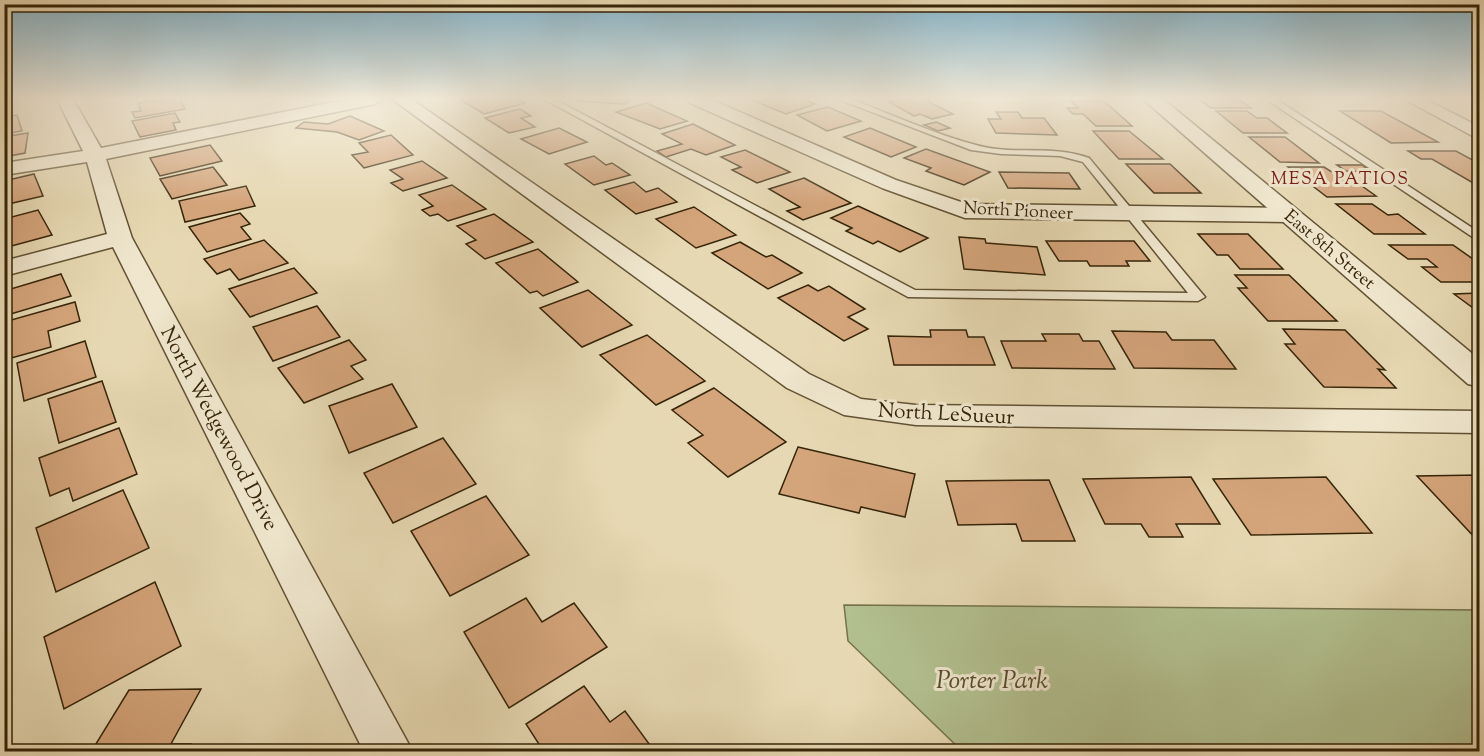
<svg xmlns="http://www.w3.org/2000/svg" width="1484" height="756" font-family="'Sorts Mill Goudy',serif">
	<rect width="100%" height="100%" fill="#e6d8b2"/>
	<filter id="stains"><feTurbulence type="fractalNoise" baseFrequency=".00333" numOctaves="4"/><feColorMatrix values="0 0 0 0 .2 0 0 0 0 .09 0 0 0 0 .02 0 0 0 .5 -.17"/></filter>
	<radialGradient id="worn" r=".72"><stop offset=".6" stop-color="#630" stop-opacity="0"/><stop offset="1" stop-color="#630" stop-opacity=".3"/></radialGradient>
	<polygon fill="#b2bf8f" stroke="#74724c" stroke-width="1.5" points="844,605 1479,610 1479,751 962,751 848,641"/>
	<g fill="#d4a47b" stroke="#362509" stroke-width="1.5">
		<polygon points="162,99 180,99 185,109 135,118 132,112 141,111 138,103"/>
		<polygon points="459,99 517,99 525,103 484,114"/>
		<polygon points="579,99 632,99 625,104 577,101"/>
		<polygon points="755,99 802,99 815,104 786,114 752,100"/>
		<polygon points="899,99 923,99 953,114 932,119 920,114 914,116 889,102"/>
		<polygon points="1199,99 1238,99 1251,108 1211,108"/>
		<polygon points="1071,101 1104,101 1132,126 1096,126 1083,114 1073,114 1067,108 1078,108"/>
		<polygon points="646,103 687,121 660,129 616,112"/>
		<polygon points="828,107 861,121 827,131 797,115"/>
		<polygon points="520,109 531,116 521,118 535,127 509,133 485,118"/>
		<polygon points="1216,111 1247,111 1257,118 1267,118 1287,133 1243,133"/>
		<polygon points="1340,111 1381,111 1438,142 1391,143"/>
		<polygon points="996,112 1018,112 1022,118 1044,118 1057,135 996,133 988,119 1001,119"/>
		<polygon points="175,113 180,122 173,123 176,130 140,137 132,121"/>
		<polygon points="17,115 22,131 4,134 4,117"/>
		<polygon points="350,116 384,131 359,140 337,132 296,128 304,122 328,124"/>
		<polygon points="936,122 950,128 938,131 924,125"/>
		<polygon points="693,124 735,145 706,155 691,149 666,157 657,151 682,144 662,134"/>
		<polygon points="559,128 587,142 549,154 521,139"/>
		<polygon points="870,128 916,147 891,157 844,137"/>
		<polygon points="1093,131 1129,131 1163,159 1119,159"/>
		<polygon points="28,133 25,153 4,157 4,137"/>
		<polygon points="391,135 413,155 364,168 352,155 368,152 359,143"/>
		<polygon points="1249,137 1285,137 1319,163 1280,162"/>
		<polygon points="210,145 222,161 160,176 150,158"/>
		<polygon points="926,149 990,172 964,185 926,171 931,168 904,158"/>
		<polygon points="745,150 790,172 757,183 732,170 741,167 721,157"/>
		<polygon points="1408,151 1456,151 1480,164 1477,166 1480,168 1480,187 1432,159 1421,159"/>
		<polygon points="594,156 606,165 612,163 630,175 594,185 565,164"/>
		<polygon points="422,161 447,178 403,191 391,183 403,179 390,170"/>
		<polygon points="1126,164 1170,164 1201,193 1154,193"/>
		<polygon points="1337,165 1362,165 1371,172 1346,171"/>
		<polygon points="213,167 227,185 172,199 160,179"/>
		<polygon points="1288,167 1324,167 1335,174 1345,174 1376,196 1327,197"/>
		<polygon points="999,172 1069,173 1080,189 1008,188"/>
		<polygon points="34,174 43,196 4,205 4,181"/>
		<polygon points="804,178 851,203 803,220 787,211 800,207 769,189"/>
		<polygon points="634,182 646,192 658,188 677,202 636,214 605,190"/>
		<polygon points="452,185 486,209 448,221 438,214 430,216 422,210 433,206 419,195"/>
		<polygon points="246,186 255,206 185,222 179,201"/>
		<polygon points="1336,204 1372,204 1388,215 1398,214 1425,234 1374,234"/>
		<polygon points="858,206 928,238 900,252 878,241 873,244 846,231 852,228 831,218"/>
		<polygon points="694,207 736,235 696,248 656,219"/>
		<polygon points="38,210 52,235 4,248 4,219"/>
		<polygon points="240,213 250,224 241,227 251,239 207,252 189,227"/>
		<polygon points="494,214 533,242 485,259 466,244 476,240 457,226"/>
		<polygon points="1198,234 1248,234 1283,269 1240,269 1228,255 1217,255"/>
		<polygon points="959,237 985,239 986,243 1037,247 1045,275 964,269"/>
		<polygon points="264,240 288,263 239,280 230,269 217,274 204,259"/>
		<polygon points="1046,241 1134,241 1150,261 1126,261 1129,266 1090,266 1087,261 1059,261"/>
		<polygon points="740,242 766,257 772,255 802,273 768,289 712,253"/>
		<polygon points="1389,245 1453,245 1480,264 1480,282 1441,282 1422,267 1437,267 1427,259 1408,259"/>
		<polygon points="538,249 578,282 543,296 537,291 530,293 496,263"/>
		<polygon points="294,268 317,293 250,317 229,289"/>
		<polygon points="61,274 71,296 4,316 4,291"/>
		<polygon points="1235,275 1289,275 1337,321 1268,321 1238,288 1247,288"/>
		<polygon points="808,285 818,291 829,286 865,309 848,317 868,329 844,341 778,298"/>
		<polygon points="588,290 632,325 582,347 540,308"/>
		<polygon points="1480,293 1480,313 1454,294"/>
		<polygon points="75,302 80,321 48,331 51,347 4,360 4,322"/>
		<polygon points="317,306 340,337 273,361 253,327"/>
		<polygon points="1283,329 1345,330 1385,370 1378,369 1396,388 1324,387 1285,344 1295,344"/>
		<polygon points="930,330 966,330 968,337 984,337 995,365 894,365 888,336 931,337"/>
		<polygon points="1112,331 1166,332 1172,340 1214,340 1236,369 1134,368"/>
		<polygon points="1042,334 1079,334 1083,341 1099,341 1115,369 1012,368 1001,341 1046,341"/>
		<polygon points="647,335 705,381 656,405 600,355"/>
		<polygon points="349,340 366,360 351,366 363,379 304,403 278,368"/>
		<polygon points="85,341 96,377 24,401 17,363"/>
		<polygon points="102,381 116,422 59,443 48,399"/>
		<polygon points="392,384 417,427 349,453 329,406"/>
		<polygon points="714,388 786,442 728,477 688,443 703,435 672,410"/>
		<polygon points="119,428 137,474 73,501 69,488 50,496 39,458"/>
		<polygon points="443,438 476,484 393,523 364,473"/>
		<polygon points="798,447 915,474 905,517 861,507 859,513 779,494"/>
		<polygon points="1480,475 1480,543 1417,476"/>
		<polygon points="1191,477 1220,524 1176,524 1183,537 1149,537 1141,524 1105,524 1083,479"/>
		<polygon points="1326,477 1372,533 1251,535 1213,479"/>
		<polygon points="1049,480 1075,541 1022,541 1016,524 958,525 946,481"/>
		<polygon points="123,490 149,548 56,592 36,528"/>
		<polygon points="486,496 529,555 450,596 411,531"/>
		<polygon points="155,582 181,646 64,709 44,637"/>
		<polygon points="526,598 542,622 574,603 607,647 509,708 464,632"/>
		<polygon points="584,686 610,722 625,711 655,752 544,752 526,724"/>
		<polygon points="201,689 171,744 191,744 187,752 91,752 129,690"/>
	</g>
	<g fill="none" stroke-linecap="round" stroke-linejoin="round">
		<defs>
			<g id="service">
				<path d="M544,99H554L915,290L1188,293L1083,162L1060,156L1001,154L971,150L838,99H850C891,114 933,134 976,145C1013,156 1051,144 1089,158L1205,297L1198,301L908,297Z"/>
				<polygon points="1266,99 1276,99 1480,233 1480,242"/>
			</g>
			<g id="minor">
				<polygon points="57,99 73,99 101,148 349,99 383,99 375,104 106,159 132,238 413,752 364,752 113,247 4,276 4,261 107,234 87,162 4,175 4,163 83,151"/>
				<polygon points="392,99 411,99 809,374 861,399 916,405 1480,411 1480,433 916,425 844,415 787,388"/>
				<polygon points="688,99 710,99 896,180 967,204 1289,208 1297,210 1300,215 1297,220 1289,222 965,218 882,188 690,103"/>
				<polygon points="1404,99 1425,99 1480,127 1480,140"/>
			</g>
			<polygon id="tertiary" points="1143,99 1163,99 1480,360 1480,387 1468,384"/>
		</defs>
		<use href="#service" stroke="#625233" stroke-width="3"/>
		<use href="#minor" stroke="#625233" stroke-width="3"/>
		<use href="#tertiary" stroke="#625233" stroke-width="3"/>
		<use href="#service" fill="#efe6cd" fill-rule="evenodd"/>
		<use href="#minor" fill="#efe6cd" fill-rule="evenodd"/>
		<use href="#tertiary" fill="#efe6cd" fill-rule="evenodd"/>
	</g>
	<linearGradient id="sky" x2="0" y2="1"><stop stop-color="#87b7ce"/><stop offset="0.48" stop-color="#f4eddc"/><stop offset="1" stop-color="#f4eddc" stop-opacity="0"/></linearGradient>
	<rect width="1484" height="205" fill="url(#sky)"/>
	<g text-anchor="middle" stroke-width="6" stroke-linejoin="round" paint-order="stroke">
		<g font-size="18" letter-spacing="1.5" fill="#7a1f14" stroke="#efe6cd">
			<text x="1340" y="184">MESA PATIOS</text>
		</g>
		<g font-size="18" fill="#362509" stroke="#efe6cd">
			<text transform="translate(1018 210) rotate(3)" y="6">North Pioneer</text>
			<text transform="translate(1330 249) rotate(40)" y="6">East 8th Street</text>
		</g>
		<g font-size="21" fill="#362509" stroke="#efe6cd">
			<text transform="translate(946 413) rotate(3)" y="7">North LeSueur</text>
			<text transform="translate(220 428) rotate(62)" y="7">North Wedgewood Drive</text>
		</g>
		<g font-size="26" font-style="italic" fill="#554c2a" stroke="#efe6cd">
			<text x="992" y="688">Porter Park</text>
		</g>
	</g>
	<rect width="1484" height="756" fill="none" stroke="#e6d8b2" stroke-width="24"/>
	<rect x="6" y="6" width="1472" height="744" fill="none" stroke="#362509" stroke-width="3"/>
	<rect x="12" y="12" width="1460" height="732" fill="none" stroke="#362509" stroke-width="1.5"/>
	<rect width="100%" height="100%" filter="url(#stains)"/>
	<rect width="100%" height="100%" fill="url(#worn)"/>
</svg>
